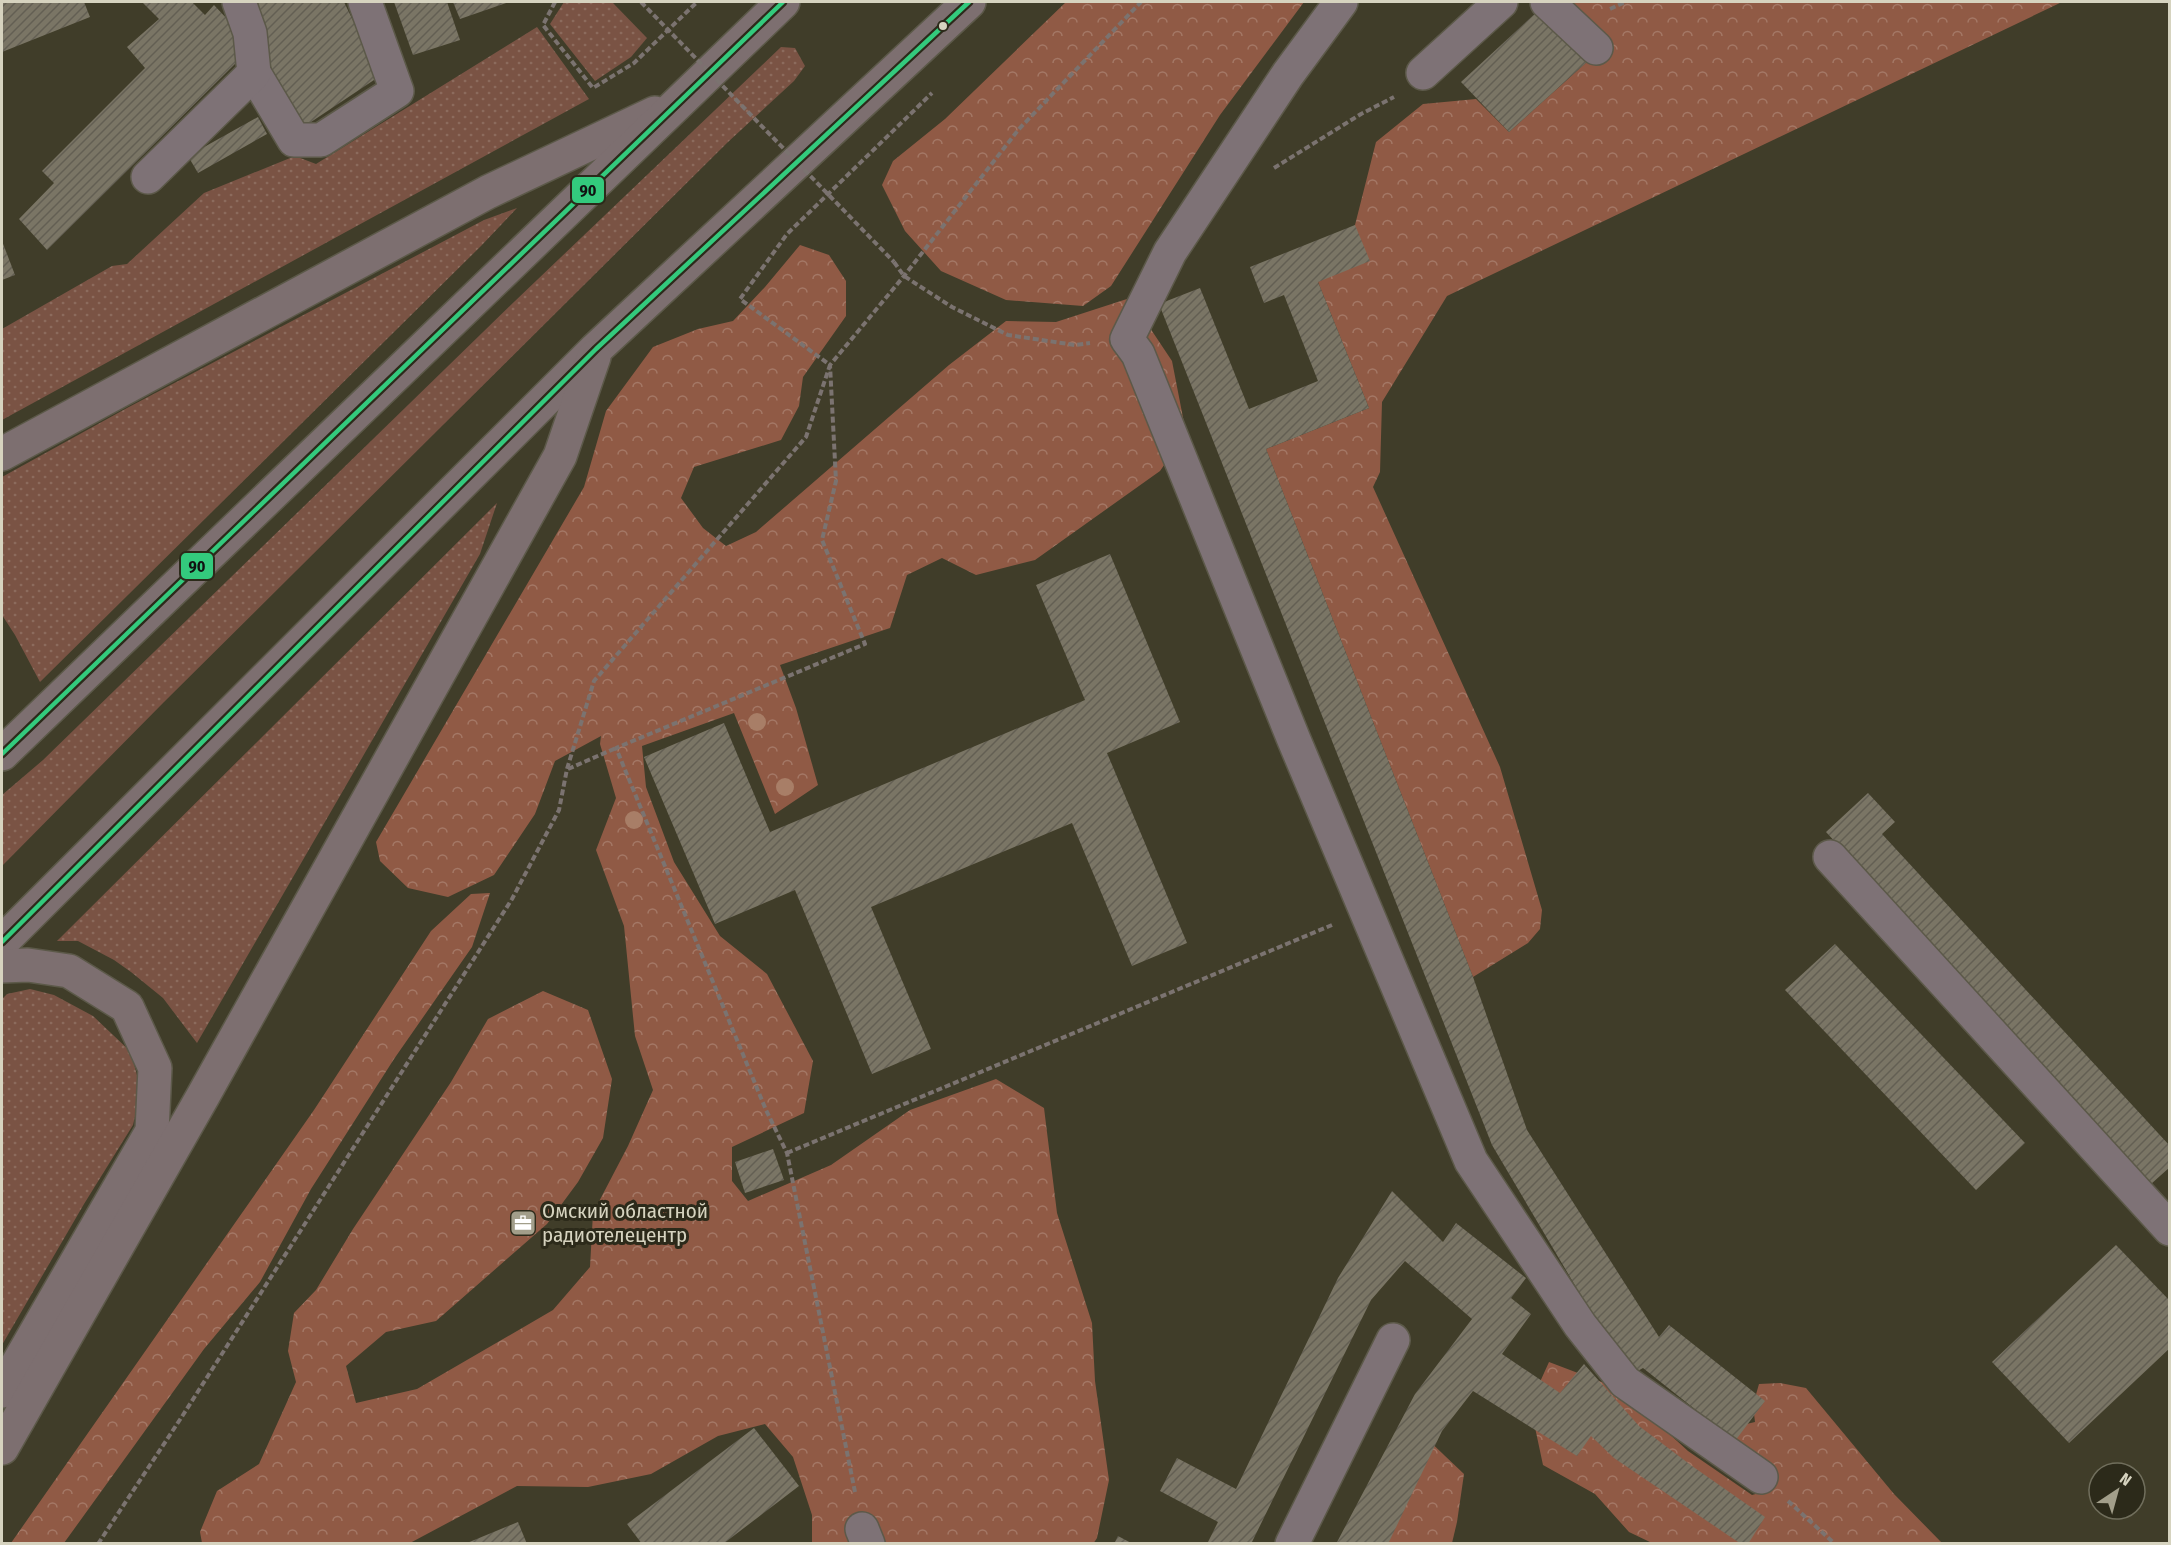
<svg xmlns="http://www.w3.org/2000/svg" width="2171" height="1545" font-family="'Fira Sans Condensed',sans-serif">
	<defs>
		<pattern id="grass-dots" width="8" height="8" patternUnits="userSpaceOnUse" patternTransform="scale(1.5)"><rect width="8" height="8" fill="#7a5344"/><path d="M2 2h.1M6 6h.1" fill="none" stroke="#8c6b5d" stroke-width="1.8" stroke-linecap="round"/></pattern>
		<pattern id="forest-crowns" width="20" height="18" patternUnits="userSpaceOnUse" patternTransform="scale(1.5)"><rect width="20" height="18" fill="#905a45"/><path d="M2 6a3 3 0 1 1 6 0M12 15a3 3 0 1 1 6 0" fill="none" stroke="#a47866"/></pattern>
		<pattern id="building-hatch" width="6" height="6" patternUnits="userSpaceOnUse" patternTransform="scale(1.5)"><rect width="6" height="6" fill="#7a7565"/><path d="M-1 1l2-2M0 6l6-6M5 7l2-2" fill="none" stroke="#635f53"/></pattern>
	</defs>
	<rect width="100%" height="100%" fill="#403d29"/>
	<g fill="url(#grass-dots)">
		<polygon points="564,2 612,2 647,38 631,57 595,81 550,24"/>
		<polygon points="537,27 589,99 2,420 2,329 112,266 127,264 204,193 295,156 316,164"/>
		<polygon points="781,47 795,48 805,66 794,81 728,142 164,702 2,866 2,795 43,760 515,301"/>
		<polygon points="517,208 481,246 40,682 15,635 2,615 2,477 127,408 484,220"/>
		<polygon points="497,503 480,554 197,1043 163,998 131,972 114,960 78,941 57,941"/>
		<polygon points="30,989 54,995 93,1016 131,1052 141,1091 133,1125 84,1204 2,1345 2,999 7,994"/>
	</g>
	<g fill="url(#forest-crowns)">
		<polygon points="1066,2 1304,2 1220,115 1111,286 1083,306 1006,300 941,271 905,231 882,185 893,161 945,119"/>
		<polygon points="1555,2 2062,2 1447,296 1382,402 1380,472 1373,487 1500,767 1542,910 1540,929 1528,943 1473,977 1266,449 1369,408 1318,282 1355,225 1376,142 1423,104 1476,99 1509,132 1588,61"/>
		<polygon points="800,245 829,255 846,281 846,316 803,377 799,406 781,440 694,467 681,498 703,528 726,546 756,532 949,365 1006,321 1056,322 1130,298 1172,361 1186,433 1160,471 1035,560 976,575 942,558 907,575 890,628 780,665 796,708 818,785 775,814 734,713 642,746 646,787 674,862 720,936 767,974 813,1061 804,1113 732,1147 732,1181 748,1201 831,1165 910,1110 996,1079 1044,1108 1057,1213 1092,1323 1095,1381 1109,1480 1097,1538 1093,1544 812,1543 812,1515 793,1457 765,1424 718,1436 651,1474 588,1487 517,1486 410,1543 202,1543 200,1532 217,1491 259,1464 296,1382 288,1351 294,1313 316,1290 353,1229 451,1082 488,1019 543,991 588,1010 612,1079 603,1138 578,1182 547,1224 436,1321 386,1332 346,1366 356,1403 417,1389 553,1310 590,1267 593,1213 628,1146 653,1090 635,1036 624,926 596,850 616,798 600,744 601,736 555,761 535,814 494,875 448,897 408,888 380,861 376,842 584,487 606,411 653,347 698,329 733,321 765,287"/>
		<polygon points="490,893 472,947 394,1059 311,1189 260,1282 204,1349 64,1543 11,1543 314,1110 431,931 471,894"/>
		<polygon points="1549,1362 1620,1389 1688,1451 1752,1495 1763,1492 1733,1447 1734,1427 1755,1422 1753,1405 1759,1384 1780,1383 1806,1388 1894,1494 1942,1543 1652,1543 1629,1532 1595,1494 1543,1465 1530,1404"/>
		<polygon points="1423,1435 1464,1474 1457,1522 1452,1543 1367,1544"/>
	</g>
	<g fill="url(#building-hatch)">
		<polygon points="2,2 84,2 90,17 2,52"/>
		<polygon points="142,2 192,2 205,15 214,5 242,35 239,60 47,250 19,219 54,183 42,171 145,68 127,47 159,19"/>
		<polygon points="251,2 344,2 380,76 302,128 270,74"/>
		<polygon points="394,2 447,2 460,40 413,55"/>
		<polygon points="453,2 509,2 460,19"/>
		<polygon points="1539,10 1588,61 1509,132 1461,82"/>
		<polygon points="258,117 267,134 198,173 188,156"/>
		<polygon points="1355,225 1370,261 1318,282 1369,408 1266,449 1473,977 1527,1130 1659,1337 1669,1325 1765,1401 1735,1441 1643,1368 1636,1372 1612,1348 1492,1145 1159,304 1200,288 1249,409 1318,381 1284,295 1264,303 1250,267"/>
		<polygon points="2,241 15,275 2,280"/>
		<polygon points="1110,554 1180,722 1107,753 1187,943 1132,966 1072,823 871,907 931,1049 872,1074 795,890 715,924 644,757 724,723 770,832 1085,700 1036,585"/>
		<polygon points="1868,793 1895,822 1882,834 2170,1146 2170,1167 2151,1184 1826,832"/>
		<polygon points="1835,944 2025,1143 1976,1190 1785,990"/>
		<polygon points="773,1149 784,1180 745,1193 735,1162"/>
		<polygon points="1392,1191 1443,1242 1456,1223 1526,1278 1511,1298 1531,1314 1502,1354 1560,1393 1584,1364 1639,1426 1692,1466 1765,1517 1748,1544 1741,1544 1614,1458 1591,1436 1577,1456 1473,1391 1442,1431 1388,1544 1336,1544 1415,1394 1472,1319 1405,1261 1371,1300 1251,1544 1207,1544 1218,1522 1160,1491 1177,1458 1236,1489 1338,1278"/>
		<polygon points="2116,1245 2170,1301 2170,1348 2069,1443 1992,1362"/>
		<polygon points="754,1428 799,1486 723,1544 642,1544 627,1524"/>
		<polygon points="518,1522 527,1544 467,1544 467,1543"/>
		<polygon points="1118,1536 1133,1544 1114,1544"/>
	</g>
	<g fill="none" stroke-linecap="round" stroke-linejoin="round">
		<defs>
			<g id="minor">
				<polyline points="1341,2 1288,74 1170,252 1127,339 1138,354 1294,740 1471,1161 1580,1325 1625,1382 1761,1477"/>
				<polyline points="1547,2 1596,48"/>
				<polyline points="254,73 294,140 321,140 397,91 365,2"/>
				<polyline points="1423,73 1501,2"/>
				<polyline points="148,177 254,73 250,33 239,2"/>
				<polyline points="1830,857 2170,1229"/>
				<polyline points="862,1529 868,1544"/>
				<polyline points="1292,1544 1393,1340"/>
			</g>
			<g id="major">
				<polyline points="2,454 488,192 655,113"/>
				<polyline points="2,754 783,2"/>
				<polyline points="2,942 596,349 969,2"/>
				<polyline points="2,966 28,965 69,971 127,1007 155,1068 152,1131 2,1391"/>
				<polyline points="2,1448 203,1096 560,456 594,357"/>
			</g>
		</defs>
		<use href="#minor" stroke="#5c5949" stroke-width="36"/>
		<use href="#major" stroke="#5c5949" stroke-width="36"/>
		<g stroke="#7b7370" stroke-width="4" stroke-dasharray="6 3" stroke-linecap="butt">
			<polyline points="555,2 543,25 593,88 634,63 697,2"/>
			<polyline points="1610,9 1625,2"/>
			<polyline points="1274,168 1361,114 1394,97"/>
			<polyline points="894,262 904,276 952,307 1008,335 1075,345 1090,343"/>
			<polyline points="568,769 616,748"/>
			<polyline points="787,1153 1332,925"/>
			<polyline points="855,1492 787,1153 766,1110 616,748 865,644 822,540 836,481 830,365 904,276 1019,129 1141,2"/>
			<polyline points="1788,1501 1835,1544"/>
			<polyline points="98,1544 183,1415 512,899 559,810 567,769 594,681 806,437 830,365 740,299 787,234 932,93"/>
		</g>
		<use href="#minor" stroke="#7e7276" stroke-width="33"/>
		<use href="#major" stroke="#7d6f70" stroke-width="33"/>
		<polyline stroke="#7b7370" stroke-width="4" stroke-dasharray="6 3" stroke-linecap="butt" points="641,2 894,262"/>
		<defs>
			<g id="bus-1">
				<polyline points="2,754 783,2"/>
				<polyline points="2,942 596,349 969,2"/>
			</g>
		</defs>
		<use href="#bus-1" stroke="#2c2a1a" stroke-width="9"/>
		<use href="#bus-1" stroke="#33ca7d" stroke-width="4.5"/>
	</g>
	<g fill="#a87e67">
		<circle cx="757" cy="722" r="9"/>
		<circle cx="785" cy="787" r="9"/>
		<circle cx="634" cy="820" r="9"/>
	</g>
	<defs>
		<symbol id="office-square" viewBox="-11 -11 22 22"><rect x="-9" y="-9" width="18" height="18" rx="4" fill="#a29e8a" stroke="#2c2a1a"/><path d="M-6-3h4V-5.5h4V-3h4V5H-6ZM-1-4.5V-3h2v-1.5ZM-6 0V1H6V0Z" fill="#fff"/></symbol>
	</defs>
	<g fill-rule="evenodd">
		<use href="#office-square" x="508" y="1208" width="30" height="30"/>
	</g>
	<circle fill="#d6d3bf" stroke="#2c2a1a" stroke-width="2" cx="943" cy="26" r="5"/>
	<g text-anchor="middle" stroke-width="6" stroke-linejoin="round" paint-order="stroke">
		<g font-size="21" fill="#d6d3bf" stroke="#2c2a1a" text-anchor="start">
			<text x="542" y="1218">Омский областной<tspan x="542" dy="24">радиотелецентр</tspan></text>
		</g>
	</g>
	<g stroke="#2c2a1a" stroke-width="2">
		<rect x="571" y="176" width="34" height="28" rx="6" fill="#33ca7d"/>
		<rect x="180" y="552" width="34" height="28" rx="6" fill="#33ca7d"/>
	</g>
	<g font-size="16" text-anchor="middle" font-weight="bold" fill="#111">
		<text x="588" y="196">90</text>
		<text x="197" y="572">90</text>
	</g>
	<rect width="2171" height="1545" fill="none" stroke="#d6d3bf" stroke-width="6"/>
	<g transform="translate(2117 1491) rotate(36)"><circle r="28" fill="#2c2a1a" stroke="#706e5c" stroke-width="1.5"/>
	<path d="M0-4.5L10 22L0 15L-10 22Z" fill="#a29e8a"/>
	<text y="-9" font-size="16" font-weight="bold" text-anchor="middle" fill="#d6d3bf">N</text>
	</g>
</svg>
